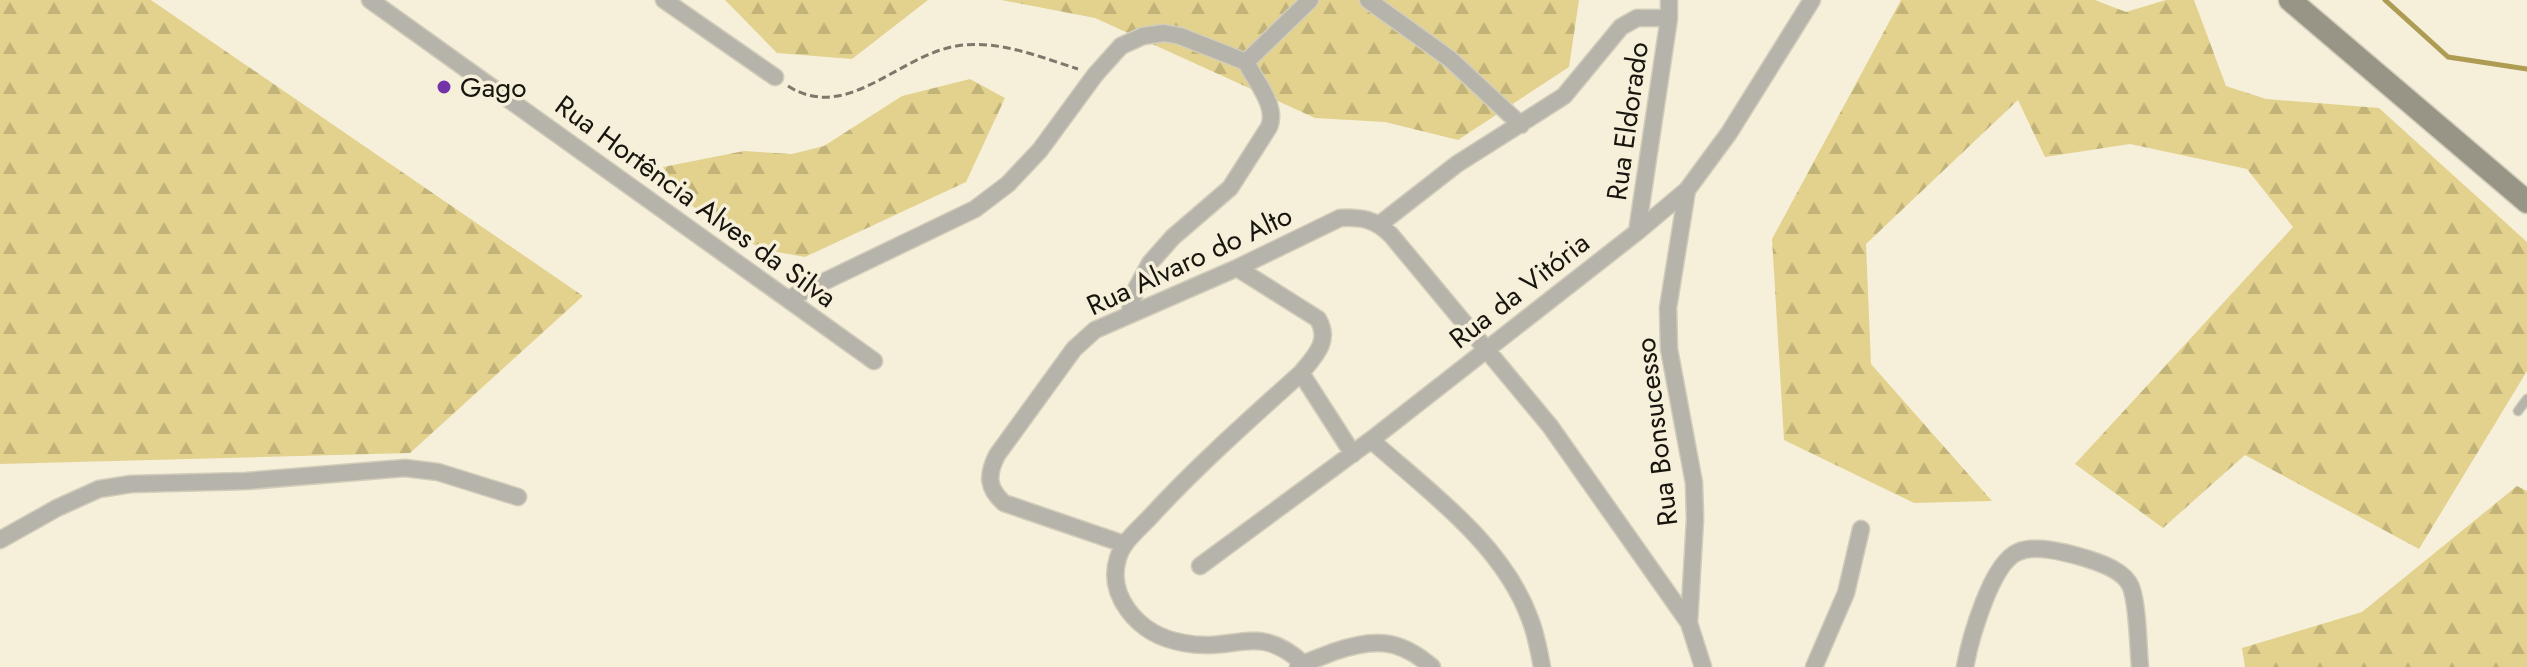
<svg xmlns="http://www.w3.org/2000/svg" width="2527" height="667" font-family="Jost,sans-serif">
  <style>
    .forest { fill: url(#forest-firs) }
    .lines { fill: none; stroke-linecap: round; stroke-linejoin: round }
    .stream { stroke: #ae9c53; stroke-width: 5 }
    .lane-casing { stroke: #d2cdba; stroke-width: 11 }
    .street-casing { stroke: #d2cdba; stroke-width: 19 }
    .secondary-casing { stroke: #d2cdba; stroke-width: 25 }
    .path { stroke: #7c786b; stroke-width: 3; stroke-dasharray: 8 4; stroke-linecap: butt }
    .lane { stroke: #b5b3aa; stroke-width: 8 }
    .street { stroke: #b5b3aa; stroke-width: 16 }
    .secondary { stroke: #989587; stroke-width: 22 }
    .poi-dot { fill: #7433a8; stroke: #f6f0db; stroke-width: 3 }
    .labels { text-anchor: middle; stroke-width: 7; stroke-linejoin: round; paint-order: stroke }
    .poi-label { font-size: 28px; fill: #17150e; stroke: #f6f0db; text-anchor: start }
    .street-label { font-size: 28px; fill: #17150e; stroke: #f6f0db }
  </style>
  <defs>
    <pattern id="forest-firs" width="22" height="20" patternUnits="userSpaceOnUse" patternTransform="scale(2)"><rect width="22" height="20" fill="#e3d28e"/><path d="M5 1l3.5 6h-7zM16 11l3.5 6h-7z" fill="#c2b379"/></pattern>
  </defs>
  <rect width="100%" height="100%" fill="#f6f0db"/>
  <path class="forest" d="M0,0h151l432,296 -173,157 -410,11z
    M725,0h203l-76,59 -75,-6z
    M1001,0h578l-10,67 -111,73 -73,-18 -70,-4 -220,-100z
    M1901,0h194l31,12 40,-12h28l32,86 40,13 113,9 148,134v129l-108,178 -174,-94 -82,73 -88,-64 218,-237 -46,-58 -117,-25 -85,13 -27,-57 -152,144 5,120 121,137 -78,2 -130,-63 -12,-201z
    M970,79l35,19 -39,84 -161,75 -44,-8 -83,-52 -15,-30 81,-16 48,3 32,-8 78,-50z
    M2517,486l10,5v176h-282l-3,-19 120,-36z"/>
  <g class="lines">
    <path class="stream" d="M2385,0l63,57 79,12"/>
    <defs>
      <path id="lane" d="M2518,411l9,-12"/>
      <path id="street" d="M370,0l504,361
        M664,0l111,77
        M1368,0l82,59 71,66
        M1687,190l-19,118 1,41 25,134 1,36 -6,104 14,44
        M1380,224l77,-60 107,-68 57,-69 16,-9h32
        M1637,232l32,-214v-18
        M1237,268l81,51c13,22 -3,37 -17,54l52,81
        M788,299l187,-90 33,-25 32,-34 55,-75 26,-29 22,-10 21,-3 16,3 66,26 64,-62
        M1129,314l6,-23 15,-28 23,-26 57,-49 39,-61c9,-21 -14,-46 -23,-65
        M1301,373c-51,46 -103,92 -150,143 -12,13 -28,25 -33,42 -6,19 -1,37 10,52 14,19 32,29 56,33 53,10 72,-22 120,21
        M1371,440c57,51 132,104 159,179 6,15 9,32 12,48
        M0,540l57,-32 42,-19 32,-5 115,-3 159,-13 33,4 80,25
        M1124,544l-120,-41c-17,-15 -17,-28 -7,-48l77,-106 21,-19 142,-62 103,-50c22,-1 35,1 51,17l159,191 139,197
        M1200,566l171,-126 266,-208 50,-42 42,-57 83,-133
        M1298,667c11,-7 24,-10 35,-15 40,-14 66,-14 99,15
        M1814,667l32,-74 15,-64
        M1965,667c5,-27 26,-104 53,-115 18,-8 49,1 67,6 15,5 39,12 46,29 7,19 7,59 9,80"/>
      <path id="secondary" d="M2290,0l237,202"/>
    </defs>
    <use href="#lane" class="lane-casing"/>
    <use href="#street" class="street-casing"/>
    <use href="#secondary" class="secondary-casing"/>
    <path class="path" d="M788,86c61,39 114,-36 176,-41 38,-4 79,13 114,24"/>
    <use href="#lane" class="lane"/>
    <use href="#street" class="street"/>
    <use href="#secondary" class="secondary"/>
  </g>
  <circle class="poi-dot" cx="444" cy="87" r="8"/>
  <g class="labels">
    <g class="poi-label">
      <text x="460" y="97">Gago</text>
    </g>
    <g class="street-label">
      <text transform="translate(1627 121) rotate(-82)" y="10">Rua Eldorado</text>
      <text transform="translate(696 201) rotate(36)" y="10">Rua Hortência Alves da Silva</text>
      <text transform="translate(1189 260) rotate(-25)" y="10">Rua Alvaro do Alto</text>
      <text transform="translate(1519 290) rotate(-38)" y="10">Rua da Vitória</text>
      <text transform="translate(1656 432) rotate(-97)" y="10">Rua Bonsucesso</text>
    </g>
  </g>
</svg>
